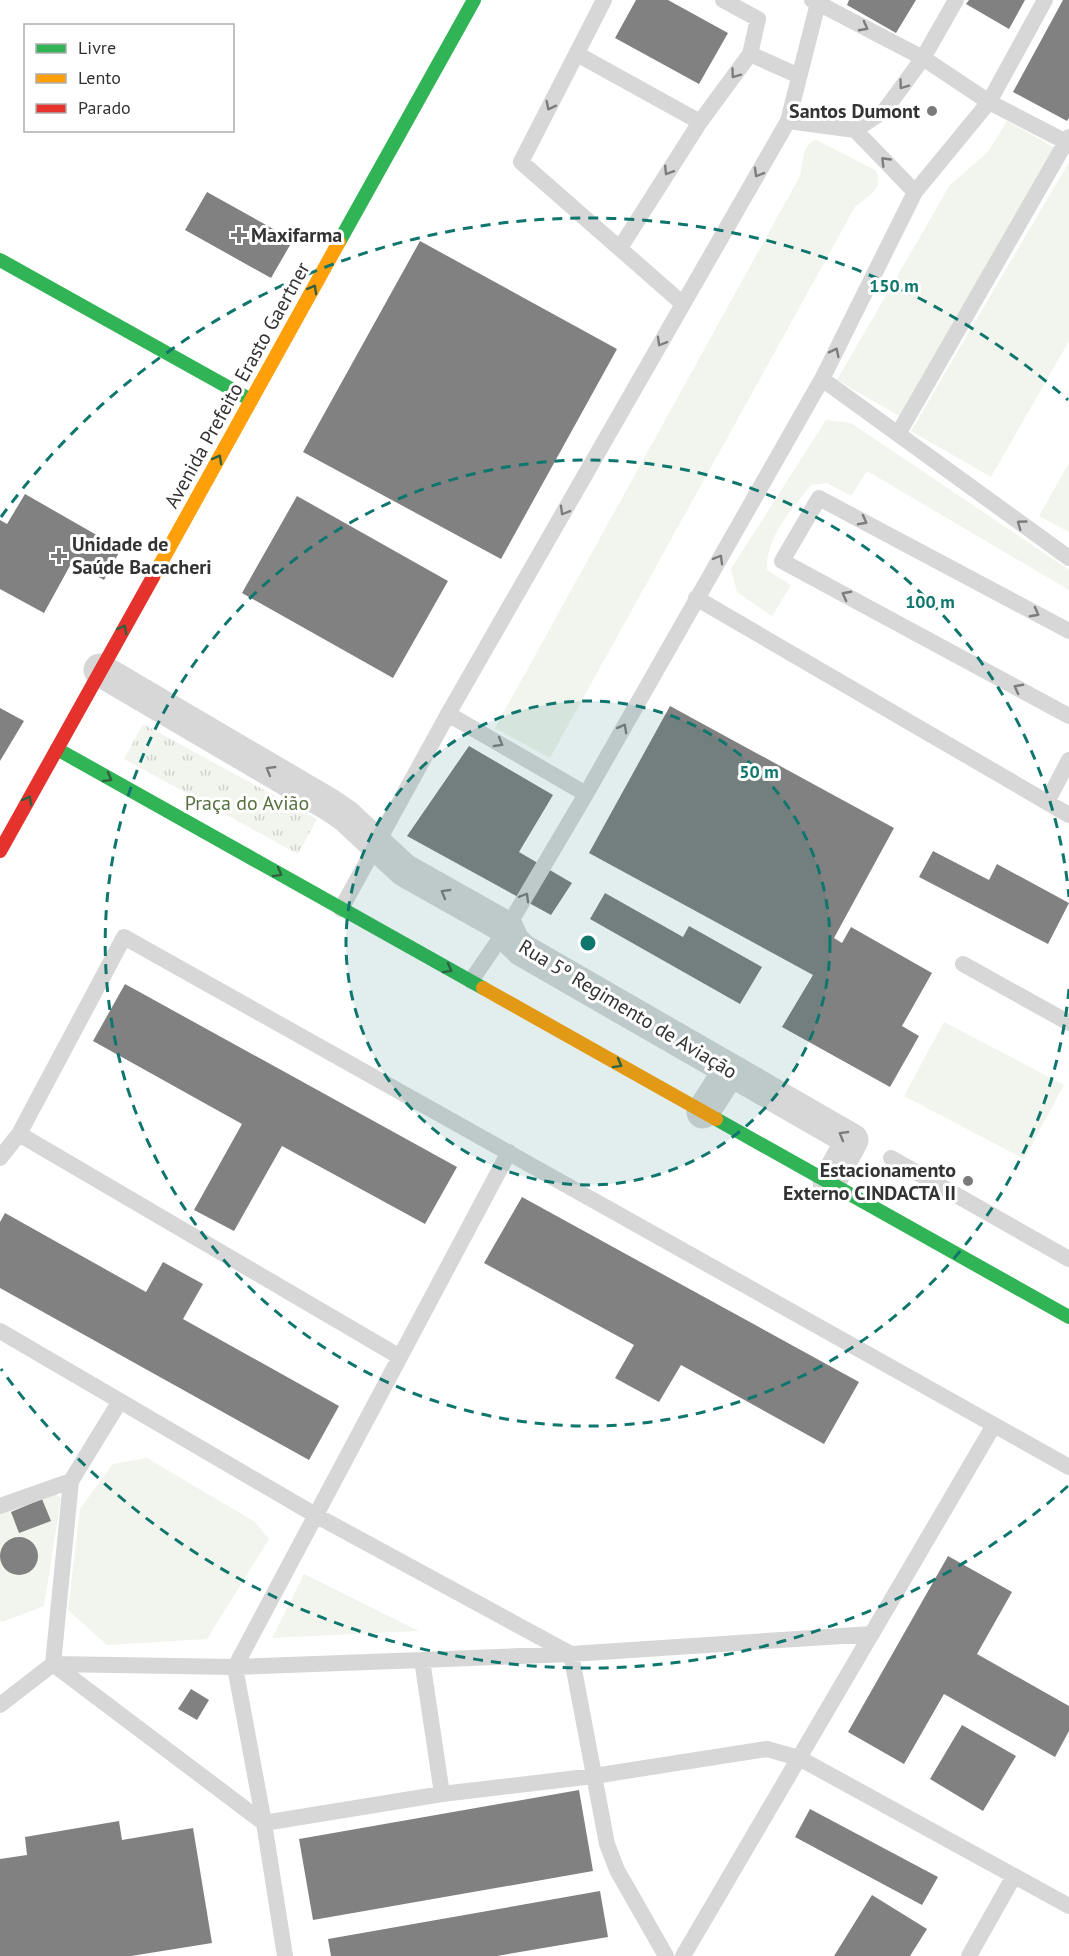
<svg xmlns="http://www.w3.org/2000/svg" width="1069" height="1956" font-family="'PT Sans',sans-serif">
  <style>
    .green { fill: #f1f5ed }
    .park { fill: url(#park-tufts) }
    .building { fill: #818181 }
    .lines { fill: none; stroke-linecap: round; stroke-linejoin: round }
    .lane { stroke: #d7d7d7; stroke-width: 16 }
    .street { stroke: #d7d7d7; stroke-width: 33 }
    .fast { stroke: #30b455; stroke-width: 14 }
    .slow { stroke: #ff9f0a; stroke-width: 14 }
    .jam { stroke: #e5322d; stroke-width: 14 }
    .oneway { stroke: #7d7d7d }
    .oneway2 { stroke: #32603f }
    .ring { fill: none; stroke: #0f766e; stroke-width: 3; stroke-dasharray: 10 8 }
    .poi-dot { fill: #7a7a7a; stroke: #fff; stroke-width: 2 }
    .labels { text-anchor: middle; stroke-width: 6; stroke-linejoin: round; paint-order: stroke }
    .poi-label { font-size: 20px; font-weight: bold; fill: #333; stroke: #fff; text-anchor: end }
    .street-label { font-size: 20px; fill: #333; stroke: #fff }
    .park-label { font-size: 20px; fill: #56703f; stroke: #fff }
    .centre { fill: #0f766e; stroke: #fff; stroke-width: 3 }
    .ring-label { font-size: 18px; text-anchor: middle; font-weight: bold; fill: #0f766e; stroke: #fff; stroke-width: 6; stroke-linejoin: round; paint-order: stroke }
  </style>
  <defs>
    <pattern id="park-tufts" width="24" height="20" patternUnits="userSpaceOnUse" patternTransform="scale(1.5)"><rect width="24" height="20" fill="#f1f5ed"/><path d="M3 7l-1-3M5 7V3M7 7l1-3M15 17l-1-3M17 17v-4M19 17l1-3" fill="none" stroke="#cfd2cc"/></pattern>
  </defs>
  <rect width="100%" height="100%" fill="#fff"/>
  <path class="green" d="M1007,121l50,28 -156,268 -64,-37 113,-195 38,-33z
    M816,140l59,30c11,18 -7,26 -20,37l-305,551 -55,-30 305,-552c3,-13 2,-32 16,-36z
    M1069,162v179l-78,136 -80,-46z
    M826,420l25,3 218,147v20l-202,-119 -16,25 -24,-13 -16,2c-19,24 -46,53 -44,85l24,15 -19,31 -35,-24 -6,-23z
    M1069,463v69l-30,-16z
    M944,1022l120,63 -40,74 -120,-63z
    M147,1458l108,64 14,17 -62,100 -100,6 -39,-35 12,-101 33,-45z
    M51,1491l10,7 -17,108 -42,16 -2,-2v-107z
    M304,1574l115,57 -147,7z"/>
  <path class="park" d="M143,724l174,95 -19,35 -174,-95z"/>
  <path class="building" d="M636,0h32l60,33 -29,51 -84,-46z
    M849,0h67l-20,33 -49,-28z
    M969,0h56l-16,29 -43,-25z
    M1063,0h6v118l-2,3 -54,-29z
    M207,192l86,48 -22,38 -86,-48z
    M420,241l197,108 -116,210 -198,-107z
    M25,494l96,55 -17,31 -32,-18 -28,51 -44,-24v-69l7,4z
    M297,496l151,85 -55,97 -151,-85z
    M670,706l224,122 -60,110 8,5 9,-16 81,46 -30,53 17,10 -29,51 -108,-60 31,-52 -224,-122z
    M0,708l24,13 -24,40z
    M469,746l84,49 -34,57 53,31 -21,32 -144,-79z
    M933,851l56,29 8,-16 72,39 -21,41 -129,-67z
    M605,893l78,44 6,-11 73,41 -22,37 -150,-85z
    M125,984l332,183 -32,57 -143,-78 -48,85 -40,-21 48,-86 -149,-83z
    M522,1197l337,185 -35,62 -143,-79 -22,37 -44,-24 19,-33 -150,-82z
    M5,1213l141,79 17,-30 40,22 -20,35 156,87 -30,54 -309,-172v-66z
    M42,1499l9,22 -32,12 -8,-21z
    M0 1556a19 19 0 1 1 38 0a19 19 0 1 1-38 0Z
    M948,1556l64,36 -35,62 92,52v25l-14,26 -111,-63 -40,70 -56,-32z
    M191,1689l18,11 -12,20 -19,-11z
    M962,1725l54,31 -33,55 -53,-32z
    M579,1790l14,81 -280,49 -14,-81z
    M810,1809l128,68 -16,28 -127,-68z
    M119,1821l3,19 71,-12 19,115 -81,13h-131v-97l27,-4 -2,-18z
    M600,1891l8,46 -111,19h-166l-3,-17z
    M872,1895l55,34 -17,27h-76z"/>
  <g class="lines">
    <path class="lane" d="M604,0l-83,162 162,142
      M723,0l35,19 -8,35
      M812,0l111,58 66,44 77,40 3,-5
      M577,54l123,68 50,-68 49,22
      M788,121l30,-118
      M855,130l60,62
      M620,248l80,-126
      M822,379l247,179
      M898,434l168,-292
      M696,598l373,217
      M1069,631l-250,-133 -37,63 287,155
      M448,714l138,80
      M1047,802l22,-42
      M341,909l107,-195 340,-593 67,9 30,-20 38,-52 33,-58
      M963,964l106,59
      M471,981l36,-53 79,-134 236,-415 93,-187 74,-90 56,-102
      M19,1134l381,223
      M0,1158l19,-24 105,-197 945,530
      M891,1158l178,101
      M0,1331l317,185 254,138 36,190 10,26 49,86
      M120,1401l-49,80 -18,183 211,159 178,-29 152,-18 173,-27 32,9 270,148
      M0,1506l71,-25
      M422,1660l20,134
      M0,1705l53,-41 182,3 187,-7 149,-6 301,-20
      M285,1956l-21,-133 -29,-156 274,-515
      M683,1956l311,-531
      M969,1956l45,-80"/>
    <path class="street" d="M100,670l230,135 16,11 58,54 103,58 6,13 9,9 330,190 -23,42
      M703,1112l27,-42"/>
    <path class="fast" d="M339,242l135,-242
      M0,260l251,140
      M57,749l426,239
      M716,1119l353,198"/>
    <path class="slow" d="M153,577l186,-335
      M483,988l233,131"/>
    <path class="jam" d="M0,851l153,-274"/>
  </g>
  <defs><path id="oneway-chevron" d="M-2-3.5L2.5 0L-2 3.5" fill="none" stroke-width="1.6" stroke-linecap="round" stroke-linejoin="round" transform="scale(1.5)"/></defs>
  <g class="oneway">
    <use href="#oneway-chevron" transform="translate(864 27) rotate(28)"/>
    <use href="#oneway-chevron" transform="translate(735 74) rotate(126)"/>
    <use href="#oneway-chevron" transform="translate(903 85) rotate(126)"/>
    <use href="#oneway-chevron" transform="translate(550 106) rotate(117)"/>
    <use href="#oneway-chevron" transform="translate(885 161) rotate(-134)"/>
    <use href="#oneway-chevron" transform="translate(668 171) rotate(122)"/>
    <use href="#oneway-chevron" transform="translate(758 173) rotate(120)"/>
    <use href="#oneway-chevron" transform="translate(661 342) rotate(120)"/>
    <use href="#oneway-chevron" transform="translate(835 352) rotate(-64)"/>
    <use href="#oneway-chevron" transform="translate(564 511) rotate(120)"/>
    <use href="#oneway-chevron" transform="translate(863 521) rotate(28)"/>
    <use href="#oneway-chevron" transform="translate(1021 524) rotate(-144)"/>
    <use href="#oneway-chevron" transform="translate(719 559) rotate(-60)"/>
    <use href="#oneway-chevron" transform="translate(846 595) rotate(-152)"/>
    <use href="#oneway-chevron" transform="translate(1035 613) rotate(28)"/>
    <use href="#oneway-chevron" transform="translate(1018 688) rotate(-152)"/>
    <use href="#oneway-chevron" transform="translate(623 728) rotate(-61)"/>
    <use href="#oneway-chevron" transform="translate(499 743) rotate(30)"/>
    <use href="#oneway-chevron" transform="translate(270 770) rotate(-150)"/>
    <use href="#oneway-chevron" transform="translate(445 893) rotate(-150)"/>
    <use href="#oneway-chevron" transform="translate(525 897) rotate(-60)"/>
    <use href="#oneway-chevron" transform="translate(843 1135) rotate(-150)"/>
  </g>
  <g class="oneway2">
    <use href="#oneway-chevron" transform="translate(313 289) rotate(-61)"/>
    <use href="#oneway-chevron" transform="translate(218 459) rotate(-61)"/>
    <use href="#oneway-chevron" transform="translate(123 629) rotate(-61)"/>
    <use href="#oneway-chevron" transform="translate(108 778) rotate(29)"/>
    <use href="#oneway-chevron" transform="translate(28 800) rotate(-61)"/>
    <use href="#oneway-chevron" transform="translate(278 873) rotate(29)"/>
    <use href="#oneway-chevron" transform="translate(448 969) rotate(29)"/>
    <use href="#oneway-chevron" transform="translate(618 1064) rotate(29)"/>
  </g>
  <circle cx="588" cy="943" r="242" fill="#0f766e" fill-opacity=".12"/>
  <g class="ring">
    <circle cx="588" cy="943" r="242"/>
    <path d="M1069 989A483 483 0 1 1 1069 897"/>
    <path d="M1068 1486A725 725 0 0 1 1 1369M1 517A725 725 0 0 1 1068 400"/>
  </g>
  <g class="poi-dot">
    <circle cx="932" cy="111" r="6"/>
    <path d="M236 226h6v6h6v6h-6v6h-6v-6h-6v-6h6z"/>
    <path d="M56 547h6v6h6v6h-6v6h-6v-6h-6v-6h6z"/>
    <circle cx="968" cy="1181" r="6"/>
  </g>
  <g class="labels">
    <g class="poi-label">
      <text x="920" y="118">Santos Dumont</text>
      <text x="251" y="242" text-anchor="start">Maxifarma</text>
      <text x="72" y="551" text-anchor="start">Unidade de<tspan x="72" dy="23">Saúde Bacacheri</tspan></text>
      <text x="956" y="1177">Estacionamento<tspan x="956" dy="23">Externo CINDACTA II</tspan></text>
    </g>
    <g class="street-label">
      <text transform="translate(237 385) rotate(-61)" y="7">Avenida Prefeito Erasto Gaertner</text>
      <text transform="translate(628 1009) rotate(31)" y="7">Rua 5º Regimento de Aviação</text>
    </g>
    <g class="park-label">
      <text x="247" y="810">Praça do Avião</text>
    </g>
  </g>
  <circle cx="588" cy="943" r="9" class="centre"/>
  <g class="ring-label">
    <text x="894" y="292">150 m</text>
    <text x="930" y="608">100 m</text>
    <text x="759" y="778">50 m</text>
  </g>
  <rect x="24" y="24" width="210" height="108" fill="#ffffff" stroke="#adadad" stroke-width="1.5"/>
  <rect x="36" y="44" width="30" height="9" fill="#30b455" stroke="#adadad" stroke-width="1.5"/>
  <text x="78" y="54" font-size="18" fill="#333333">Livre</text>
  <rect x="36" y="74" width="30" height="9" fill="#ff9f0a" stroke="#adadad" stroke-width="1.5"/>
  <text x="78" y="84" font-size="18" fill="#333333">Lento</text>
  <rect x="36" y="104" width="30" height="9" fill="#e5322d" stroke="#adadad" stroke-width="1.5"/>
  <text x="78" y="114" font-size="18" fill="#333333">Parado</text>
</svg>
